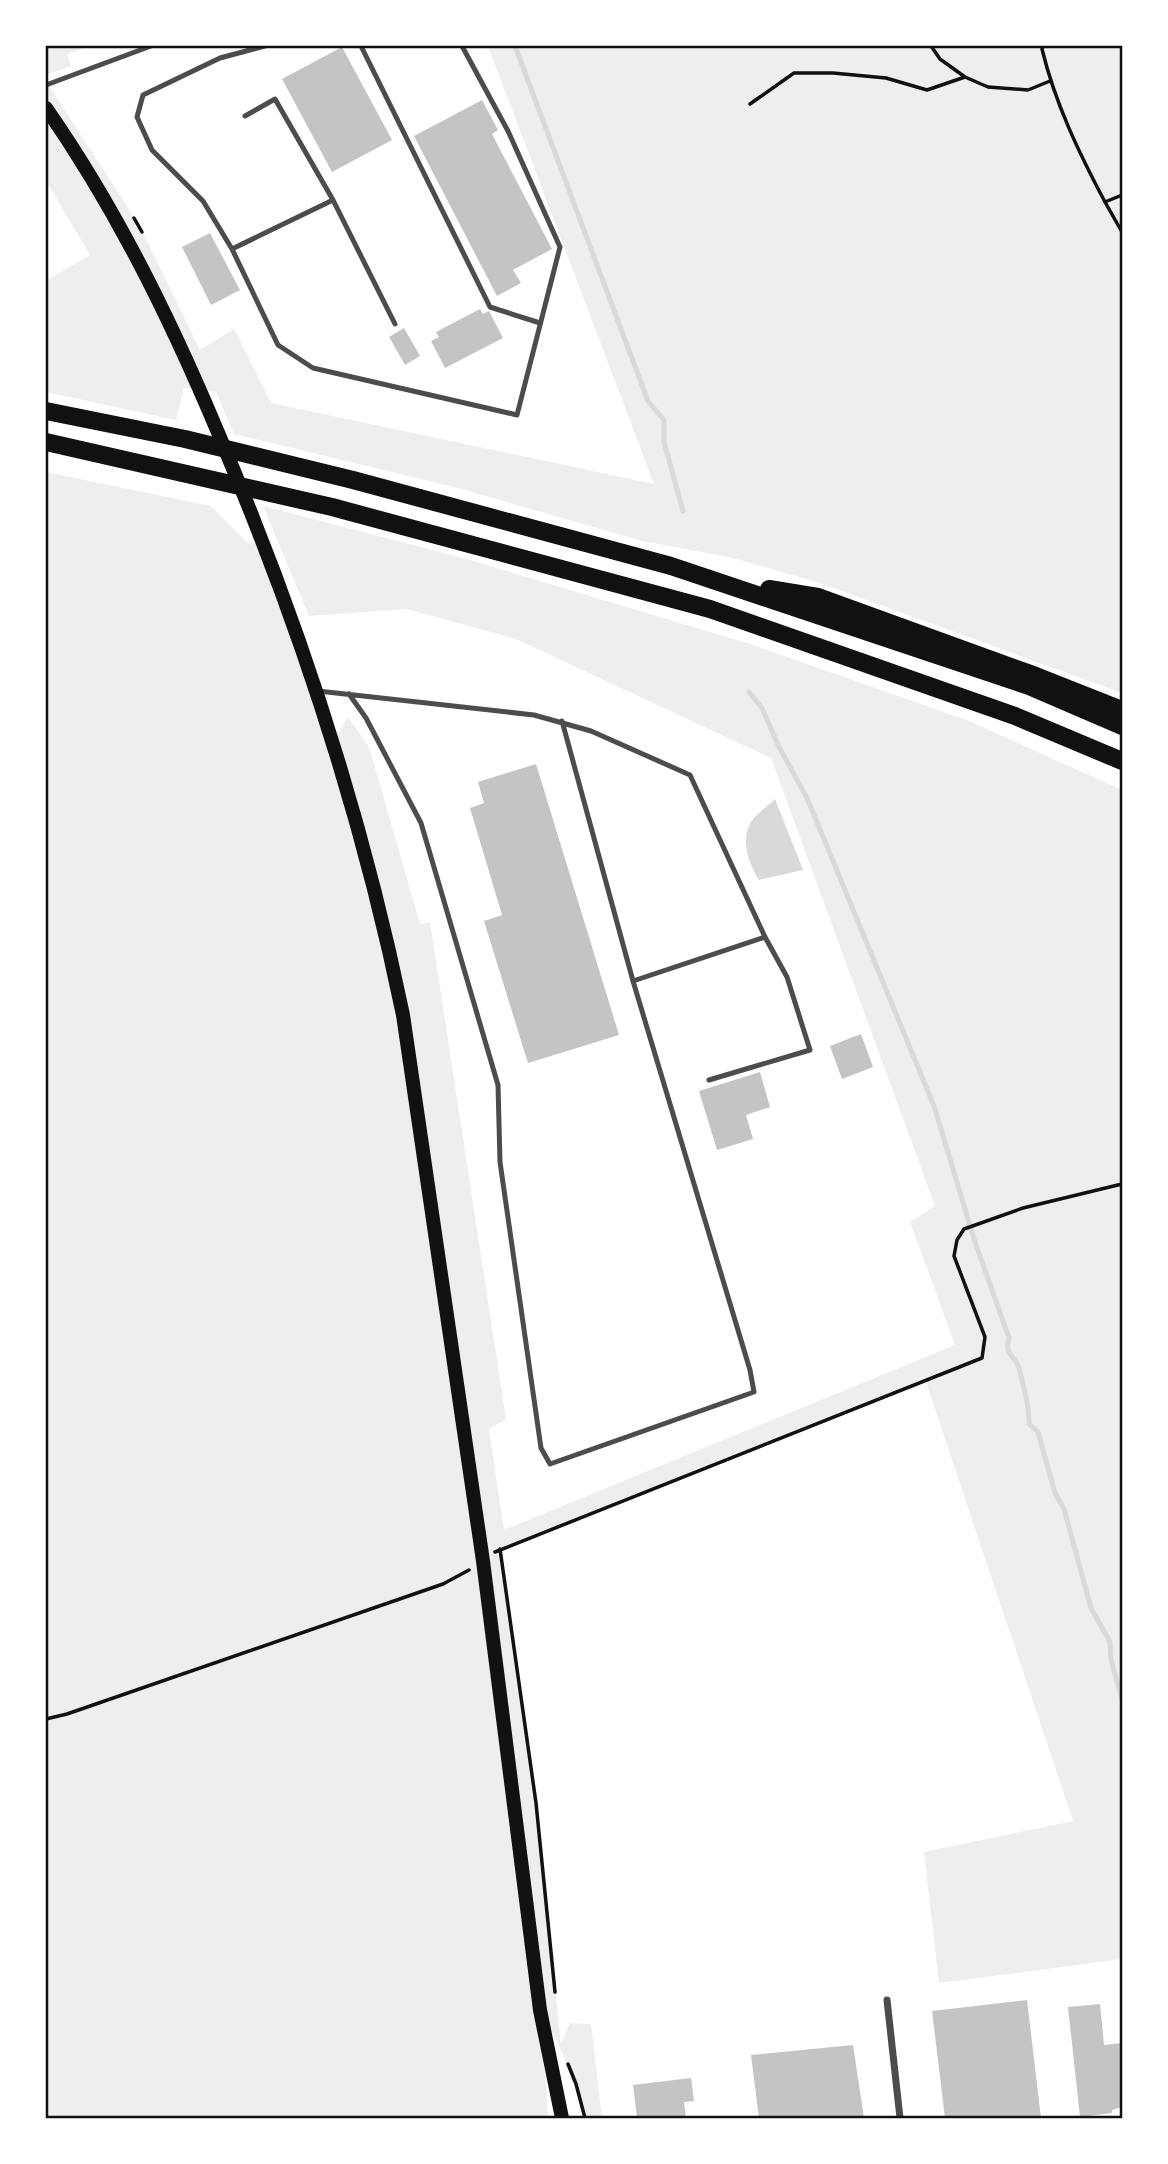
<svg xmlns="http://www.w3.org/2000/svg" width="1168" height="2164" font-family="Lato,sans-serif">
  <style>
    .green { fill: #eee }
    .water { fill: #d9d9d9 }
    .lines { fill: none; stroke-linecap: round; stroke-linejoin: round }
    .stream { stroke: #d9d9d9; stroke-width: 5 }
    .building { fill: #c4c4c4 }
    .path { stroke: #111; stroke-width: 3.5 }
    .service { stroke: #4c4c4c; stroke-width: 5 }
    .minor { stroke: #4c4c4c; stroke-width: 7 }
    .secondary { stroke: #111; stroke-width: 14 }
    .motorway { stroke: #111; stroke-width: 18 }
    .neatline { fill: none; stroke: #111; stroke-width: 2.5 }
  </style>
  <rect width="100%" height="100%" fill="#fff"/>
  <path class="green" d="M46,46h44l-23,8 4,12 -25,9z
    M488,46h634v647l-302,-110 -87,-25 -91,-17 -184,-53 -224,-54 -18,-42 -32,-4 -8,32 -130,-28v-111l44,-26 -44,-74v-100l93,144 61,125 34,-21 37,74 383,81z
    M46,472l165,34 37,37 17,2 68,198 15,-26 21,30 51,177 10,-2 76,497 -17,10 15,101 451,-185 -45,-123 25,-16 -164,-448 -255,-119 -109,-30 -98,7 -46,-110 200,52 287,86 219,77 153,69v1169l-183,24 -15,-131 149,-31 -147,-439 -425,167 35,254 25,241 9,-21 21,1 11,94h-17c-10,-39 -24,-71 -44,-106l7,106h-502z"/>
  <path class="water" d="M775,799l28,71 -44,10c-10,-16 -19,-39 -8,-58 5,-8 17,-16 24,-23z"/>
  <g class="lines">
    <path class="stream" d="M515,46l133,355 16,19v22l19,69
      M749,692l13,16 17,39 28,51 127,308 40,133 35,99c-5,19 6,16 10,30 4,15 11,41 10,56l9,8 17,61 9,16 27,99 19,34 1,18 11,39"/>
  </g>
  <path class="building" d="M342,47l50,93 -60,32 -50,-93z
    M482,100l16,30 -6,4 60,115 -39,21 8,13 -24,13 -83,-160z
    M210,233l30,57 -29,15 -29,-58z
    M480,309l3,5 6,-3 14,27 -58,30 -14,-27 8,-4 -3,-5z
    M404,328l16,28 -15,9 -16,-28z
    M536,764l83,271 -91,28 -44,-142 18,-6 -32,-107 14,-5 -6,-21z
    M861,1034l12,33 -31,12 -12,-33z
    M760,1072l10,35 -24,8 7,24 -36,11 -18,-59z
    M1027,2000l14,118h-96l-13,-107z
    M1100,2004l4,41 18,-2v64l-10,3v3l-32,4 -12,-110z
    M853,2045l11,73h-105l-8,-63z
    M691,2078l3,23 -10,1 2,16h-49l-4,-33z"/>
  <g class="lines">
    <path class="path" d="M931,46l9,13 25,18 23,10 40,3 22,-9
      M1043,46l-1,3c13,54 37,104 63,153l17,-7
      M750,104l44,-31h39l53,5 41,12 38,-13
      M1105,202l17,30
      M134,218l8,14
      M500,1549l36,254 19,189
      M495,1552l487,-194 3,-21 -31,-81 3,-16 7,-11 59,-21 99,-24
      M46,1719l21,-5 376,-130 26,-14
      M568,2064l8,20 9,34"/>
    <path class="service" d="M265,46l-45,12 -77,37 -6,22 15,33 51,51 29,48 46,96 35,23 204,47 43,-168 -52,-116 -46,-85
      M361,46l129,261 50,16
      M46,85l105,-39
      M245,116l30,-17 58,101 62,124
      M232,249l101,-49
      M318,691l216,24 57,16 99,44 75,162 -132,44 117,389 4,22 -204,72 -9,-16 -41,-286 -2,-77 -77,-262 -55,-105 -17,-24
      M562,721l71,260
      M709,1080l101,-30 -23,-73 -22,-40"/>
    <path class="minor" d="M887,2000l13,118"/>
    <path class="secondary" d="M46,108c76,109 133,229 183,351 75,179 135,366 174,556l80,546 57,449 22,108"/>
    <path class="motorway" d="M46,411l139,28 168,41 318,86 358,120 93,40
      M46,442l286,65 378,102 305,107 107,45
      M769,589l49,8 218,79 86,34"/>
  </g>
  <rect width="1168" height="2164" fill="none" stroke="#ffffff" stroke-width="94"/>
  <rect x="47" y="47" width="1074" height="2070" class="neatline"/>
</svg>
